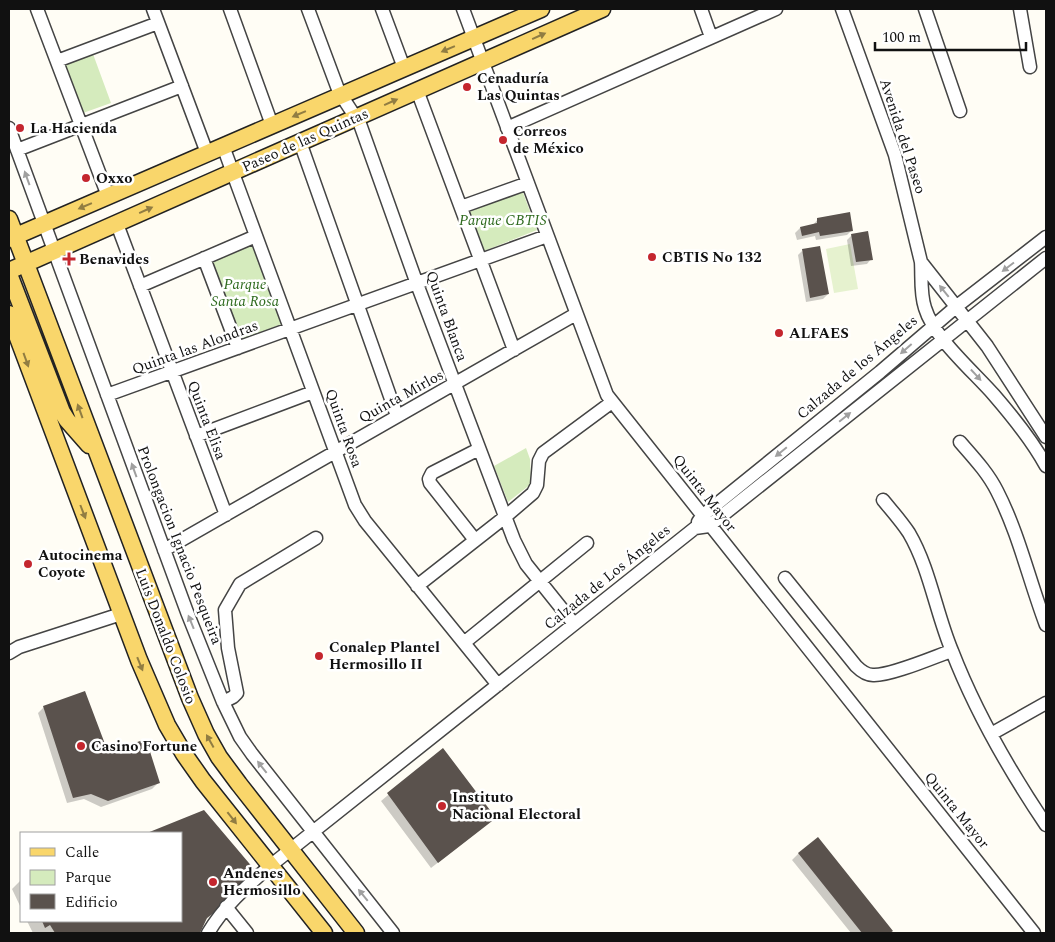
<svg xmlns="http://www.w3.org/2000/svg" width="1055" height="942" font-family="Spectral,serif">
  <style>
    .green { fill: #d5ebbd }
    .pitch { fill: #e6f2cf }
    .shadow { fill: #0003 }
    .building { fill: #5a524d }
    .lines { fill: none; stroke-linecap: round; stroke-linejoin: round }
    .minor-casing { stroke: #444; stroke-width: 15 }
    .major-casing { stroke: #222; stroke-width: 19 }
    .minor { stroke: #fff; stroke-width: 12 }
    .major { stroke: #f9d66b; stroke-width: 16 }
    .oneway { fill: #917d42 }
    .oneway2 { fill: #a0a0a0 }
    .poi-dot { fill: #c4262e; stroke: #fff; stroke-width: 2 }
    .labels { text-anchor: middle; stroke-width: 5; stroke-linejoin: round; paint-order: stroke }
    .poi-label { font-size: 15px; font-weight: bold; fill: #111; stroke: #fff; text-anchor: start }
    .street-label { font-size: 15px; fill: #111; stroke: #fff }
    .park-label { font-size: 15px; font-style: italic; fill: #2f6b1f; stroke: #fff }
  </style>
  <rect width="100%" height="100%" fill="#fffdf5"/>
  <path class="green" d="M93,54l18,49 -28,10 -18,-48z
    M522,190l15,40 -53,21 -15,-40z
    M252,245l30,79 -44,17 -30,-80z
    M526,448l4,11 1,25 -23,18 -14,-36z"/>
  <path class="pitch" d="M850,244l8,45 -24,4 -8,-44z"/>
  <path class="shadow" d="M818,219l34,11 -5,5 -31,5 -1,-4 -18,4 -2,-7 5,-5 13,-3z
    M852,235l19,24 -4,5 -16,2 -4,-26z
    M802,251l26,43 -5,5 -17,3 -8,-47z
    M44,707l63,47 52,28 -7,7 -51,18 -17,-8 -17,4 -29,-90z
    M443,749l52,69 -64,50 -50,-67z
    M204,811l25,91 -24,18 -6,13h-166l-6,-12h154v-88h-31z
    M799,853l92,78 -2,2h-38l-59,-73z
    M21,880v28l-9,-19z"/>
  <path class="building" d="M850,212l3,19 -33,5 -1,-4 -17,4 -2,-9 17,-4v-5z
    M868,231l5,29 -17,2 -5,-28z
    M820,246l9,48 -19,4 -8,-49z
    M85,691l23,61 38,-13 14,44 -52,18 -17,-7 -18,4 -30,-92z
    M443,748l53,70 -58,45 -51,-70z
    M204,810l50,59 -17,26 -30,23 -7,15h-145l-5,-8 -5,3 -3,-7h139v-88h-34z
    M818,837l75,94 -3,2h-28l-64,-80z"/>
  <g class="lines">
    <defs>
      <path id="minor" d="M37,9l71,187
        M153,9l54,144
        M230,9l42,116
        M308,9l31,83 21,32 57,160 97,256 12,24 48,60
        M382,9l22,59
        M463,9l144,386 427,538
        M701,9l10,28
        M842,9l53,146 26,107 66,84 59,91
        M925,9l35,102
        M1020,9l10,58
        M57,61l101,-38
        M417,90l97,260
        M9,128l178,484 36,90 17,35 12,17 141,179
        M507,128l269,-119
        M300,142l97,274
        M223,146l132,359 10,16 133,164
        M17,150l165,-64
        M461,207l67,-24
        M117,224l109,291
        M204,258l34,90
        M921,262c1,15 -1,31 4,46 9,30 48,63 69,87 19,22 38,45 52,71
        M140,286l116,-50
        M107,395l440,-159
        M196,436l117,-44
        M960,442c14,16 28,31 37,49 22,43 32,89 49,134
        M883,500c9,11 18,21 26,33 21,36 27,80 43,118 24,62 57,119 94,174
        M698,522l4,-6 178,-144 77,-66 89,-69
        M475,540l-45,-57 -1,-4 3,-6 47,-24
        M164,550l412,-236
        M785,578l71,88c5,5 10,9 17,9 17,1 61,-18 78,-24
        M417,586l88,-69 28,-24 4,-8 2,-24 4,-8 69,-51
        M465,642l122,-99
        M9,653l10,-6 102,-33
        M223,702l10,-5 4,-4 -9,-45 -3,-38 15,-26 76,-46
        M991,734l55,-31
        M226,907l21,26
        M208,933c16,-27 38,-46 62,-67l425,-338 14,-2 337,-268"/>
      <path id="major" d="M9,219l181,479 16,36 13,23 20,27 117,149
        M9,239l532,-230
        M9,271l593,-262
        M9,274l53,138 5,8 22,25
        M9,314l130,346 28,65 17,29 19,27 121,152"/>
    </defs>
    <use href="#minor" class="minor-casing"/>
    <use href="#major" class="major-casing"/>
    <use href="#minor" class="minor"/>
    <use href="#major" class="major"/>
  </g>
  <defs><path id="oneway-solid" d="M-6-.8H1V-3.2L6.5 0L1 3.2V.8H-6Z" transform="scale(1.25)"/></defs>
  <g class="oneway">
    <use href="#oneway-solid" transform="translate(539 36) rotate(-24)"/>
    <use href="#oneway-solid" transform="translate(448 49) rotate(157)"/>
    <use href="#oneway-solid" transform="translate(391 102) rotate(-24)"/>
    <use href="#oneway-solid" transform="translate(299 114) rotate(157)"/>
    <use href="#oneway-solid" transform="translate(85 206) rotate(157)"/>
    <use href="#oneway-solid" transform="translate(146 210) rotate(-24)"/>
    <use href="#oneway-solid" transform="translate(26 360) rotate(70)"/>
    <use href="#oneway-solid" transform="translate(80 411) rotate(-110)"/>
    <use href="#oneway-solid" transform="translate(83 512) rotate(69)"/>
    <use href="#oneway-solid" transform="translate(140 664) rotate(68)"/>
    <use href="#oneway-solid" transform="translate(210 741) rotate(-119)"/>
    <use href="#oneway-solid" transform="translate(232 818) rotate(52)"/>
  </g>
  <g class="oneway2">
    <use href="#oneway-solid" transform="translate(27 178) rotate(-110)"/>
    <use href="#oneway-solid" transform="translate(1008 267) rotate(143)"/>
    <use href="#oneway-solid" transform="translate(944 291) rotate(-129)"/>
    <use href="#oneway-solid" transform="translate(906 349) rotate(139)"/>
    <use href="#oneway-solid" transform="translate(976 375) rotate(47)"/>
    <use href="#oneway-solid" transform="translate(845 417) rotate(-39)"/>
    <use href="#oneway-solid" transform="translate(781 452) rotate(141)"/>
    <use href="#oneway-solid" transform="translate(134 470) rotate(-110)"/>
    <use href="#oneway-solid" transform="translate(191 622) rotate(-112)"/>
    <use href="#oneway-solid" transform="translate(262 767) rotate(-128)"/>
    <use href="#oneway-solid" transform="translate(363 895) rotate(-129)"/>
  </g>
  <g class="poi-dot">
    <circle cx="467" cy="87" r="5"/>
    <circle cx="20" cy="128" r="5"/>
    <circle cx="503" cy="140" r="5"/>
    <circle cx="86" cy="178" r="5"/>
    <circle cx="652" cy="257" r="5"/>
    <path d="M66.5 251.5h5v5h5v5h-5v5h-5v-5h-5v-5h5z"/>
    <circle cx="779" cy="333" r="5"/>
    <circle cx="28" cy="564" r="5"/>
    <circle cx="319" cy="656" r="5"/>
    <circle cx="81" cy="746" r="5"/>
    <circle cx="442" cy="806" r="5"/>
    <circle cx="213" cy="882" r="5"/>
  </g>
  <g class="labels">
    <g class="poi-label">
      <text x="477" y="83">Cenaduría<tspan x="477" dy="17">Las Quintas</tspan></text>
      <text x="30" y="133">La Hacienda</text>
      <text x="513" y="136">Correos<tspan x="513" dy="17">de México</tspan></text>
      <text x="96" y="183">Oxxo</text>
      <text x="662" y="262">CBTIS No 132</text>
      <text x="79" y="264">Benavides</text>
      <text x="789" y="338">ALFAES</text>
      <text x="38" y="560">Autocinema<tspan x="38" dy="17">Coyote</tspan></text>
      <text x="329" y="652">Conalep Plantel<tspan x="329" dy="17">Hermosillo II</tspan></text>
      <text x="91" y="751">Casino Fortune</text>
      <text x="452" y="802">Instituto<tspan x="452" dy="17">Nacional Electoral</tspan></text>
      <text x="223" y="878">Andenes<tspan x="223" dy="17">Hermosillo</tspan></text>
    </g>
    <g class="street-label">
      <text transform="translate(903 136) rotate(72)" y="5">Avenida del Paseo</text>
      <text transform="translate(305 140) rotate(-24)" y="5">Paseo de las Quintas</text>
      <text transform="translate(447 316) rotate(70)" y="5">Quinta Blanca</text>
      <text transform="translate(195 347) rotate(-20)" y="5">Quinta las Alondras</text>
      <text transform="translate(857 367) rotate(-40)" y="5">Calzada de los Ángeles</text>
      <text transform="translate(401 396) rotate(-29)" y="5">Quinta Mirlos</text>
      <text transform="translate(207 420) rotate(69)" y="5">Quinta Elisa</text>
      <text transform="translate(344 428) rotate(70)" y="5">Quinta Rosa</text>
      <text transform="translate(705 493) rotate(52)" y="5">Quinta Mayor</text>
      <text transform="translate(180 545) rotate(69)" y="5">Prolongacion Ignacio Pesqueira</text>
      <text transform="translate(607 577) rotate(-39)" y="5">Calzada de Los Ángeles</text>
      <text transform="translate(166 636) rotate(69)" y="5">Luis Donaldo Colosio</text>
      <text transform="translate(957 810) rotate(51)" y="5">Quinta Mayor</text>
    </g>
    <g class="park-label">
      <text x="503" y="225">Parque CBTIS</text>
      <text x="245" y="289">Parque<tspan x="245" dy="17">Santa Rosa</tspan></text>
    </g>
  </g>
  <rect width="1055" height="942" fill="none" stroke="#111111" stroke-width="20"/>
  <rect x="20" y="832" width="162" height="90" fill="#ffffff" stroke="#a0a0a0"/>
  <rect x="30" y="848" width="25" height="8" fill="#f9d66b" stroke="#a0a0a0"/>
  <text x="65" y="857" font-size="15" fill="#111111">Calle</text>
  <rect x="30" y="870" width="25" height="15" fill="#d5ebbd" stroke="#a0a0a0"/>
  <text x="65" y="882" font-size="15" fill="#111111">Parque</text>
  <rect x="30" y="894" width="25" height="15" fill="#5a524d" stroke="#a0a0a0"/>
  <text x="65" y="907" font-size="15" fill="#111111">Edificio</text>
  <path d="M875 42v8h151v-8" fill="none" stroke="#111111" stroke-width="2.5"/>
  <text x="882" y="42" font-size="15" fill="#111111" stroke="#ffffff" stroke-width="4" paint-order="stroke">100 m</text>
</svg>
